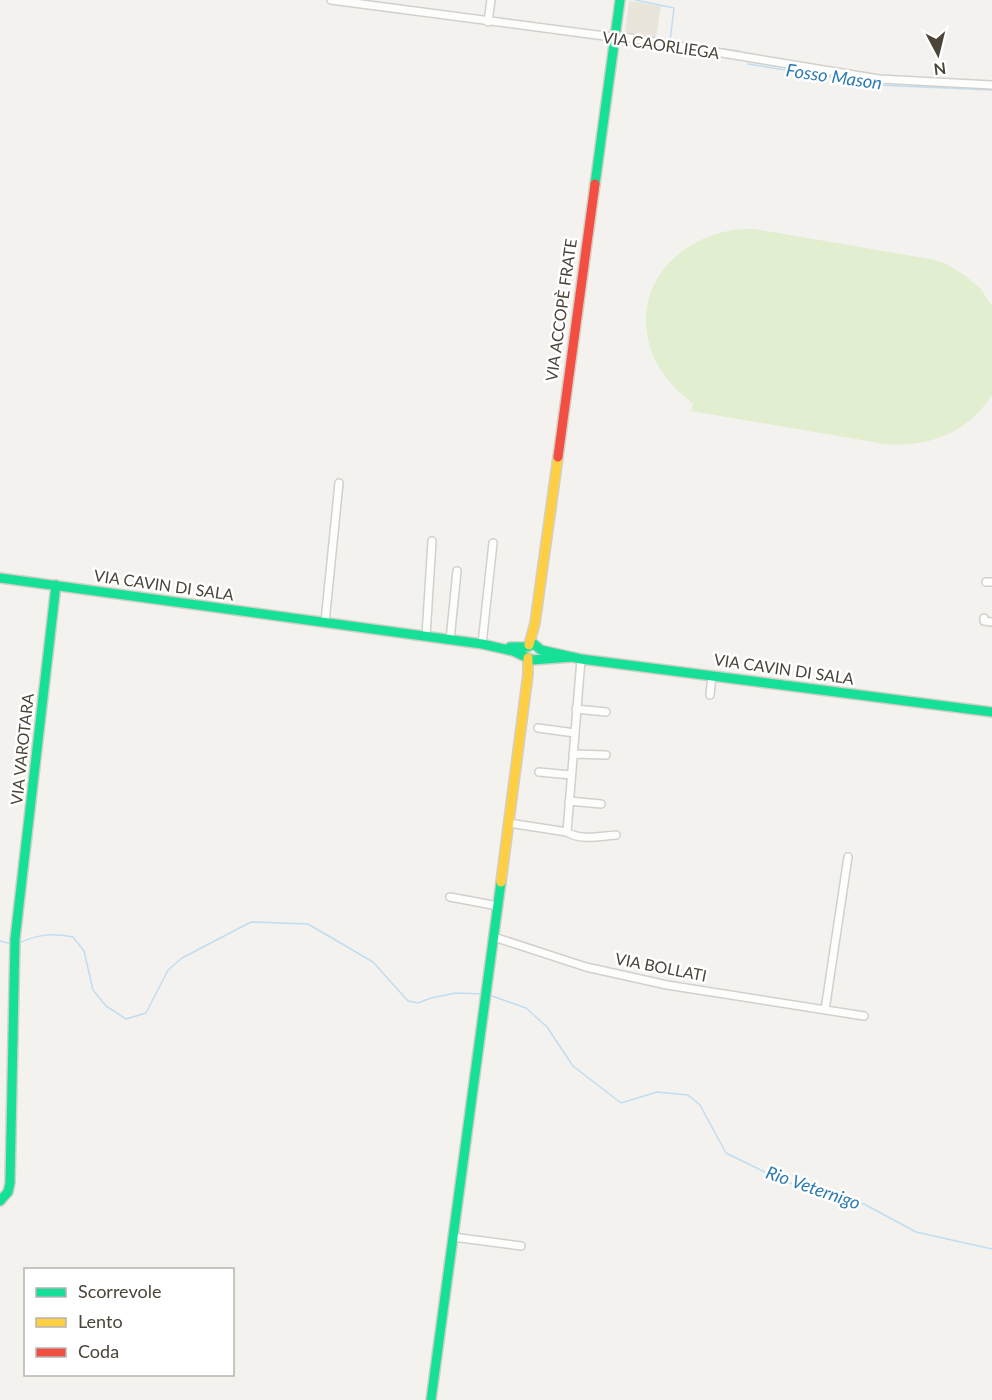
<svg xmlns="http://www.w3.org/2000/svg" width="992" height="1400" font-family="Lato,sans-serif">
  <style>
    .education { fill: #eae5da }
    .green { fill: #e1eecf }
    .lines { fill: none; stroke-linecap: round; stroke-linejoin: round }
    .stream { stroke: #c0ddf1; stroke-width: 1.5 }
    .street-casing { stroke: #d2d0cb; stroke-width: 10 }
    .fast-casing { stroke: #d3cfc5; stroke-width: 12 }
    .slow-casing { stroke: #d3cfc5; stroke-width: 12 }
    .jam-casing { stroke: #d3cfc5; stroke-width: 12 }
    .street { stroke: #fdfdfc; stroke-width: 7 }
    .fast { stroke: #16e098; stroke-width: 9 }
    .slow { stroke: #ffcf43; stroke-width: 9 }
    .jam { stroke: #f24e42; stroke-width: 9 }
    .labels { text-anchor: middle; stroke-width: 5; stroke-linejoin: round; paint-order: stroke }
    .street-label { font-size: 16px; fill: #4b4439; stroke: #fff }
    .water-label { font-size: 18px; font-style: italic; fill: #2e7ab2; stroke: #fff }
  </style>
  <rect width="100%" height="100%" fill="#f4f2ee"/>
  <path class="education" d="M629,1l32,5 -5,31 -31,-5z"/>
  <path class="green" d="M754,229l176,30 14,4 19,11 17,14 12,18v89c-25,39 -68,55 -113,48l-188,-32 2,-7c-18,-15 -34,-31 -42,-54 -23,-69 37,-123 103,-121z"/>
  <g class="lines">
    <path class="stream" d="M635,0l39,8 -4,33
      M692,45l47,6
      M748,64l129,21 115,5
      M0,941l12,3
      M19,943c19,-9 34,-10 54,-6l11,14 9,39 13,16 20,13 20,-6 22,-43 14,-12 69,-36 57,2 65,38 35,39 10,2 13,-5 25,-5 28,1
      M492,996l34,12 21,19 26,39 48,37 36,-11 31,3 12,10 26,48 57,28 81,23 52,28 76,17"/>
    <defs>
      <path id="street" d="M331,0l281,37 6,-1 261,43 113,6
        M488,22l3,-22
        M986,582h6
        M984,618v3l8,1
        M325,622l14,-139
        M426,636l6,-95
        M450,640l7,-69
        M482,644l11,-101
        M710,695l2,-20
        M576,709l30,3
        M538,728l37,5
        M573,754l33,1
        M539,772l32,3
        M569,801l32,3
        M509,823l58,9 14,-173
        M567,832c13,9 34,4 49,3
        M450,897l48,9
        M494,937l92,30 81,18 197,31
        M825,1010l23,-153
        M453,1237l68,9"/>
      <path id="fast" d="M595,184l25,-184
        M0,578l482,66 31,7 19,9 41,-3
        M510,647h17l7,-3 7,6 40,9 411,53
        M0,1201l8,-9 2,-9 5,-244 41,-354
        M431,1400l70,-518"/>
      <path id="slow" d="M529,645l6,-22 23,-166
        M501,882l27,-208v-16"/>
      <path id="jam" d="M558,457l37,-273"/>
    </defs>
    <use href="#street" class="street-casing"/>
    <use href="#fast" class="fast-casing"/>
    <use href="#slow" class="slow-casing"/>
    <use href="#jam" class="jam-casing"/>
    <use href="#street" class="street"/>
    <use href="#fast" class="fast"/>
    <use href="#slow" class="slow"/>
    <use href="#jam" class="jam"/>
  </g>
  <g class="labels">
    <g class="street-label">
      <text transform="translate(661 45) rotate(8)" y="6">VIA CAORLIEGA</text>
      <text transform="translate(561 310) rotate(-82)" y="6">VIA ACCOPÈ FRATE</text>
      <text transform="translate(164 585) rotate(8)" y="6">VIA CAVIN DI SALA</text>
      <text transform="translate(784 669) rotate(8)" y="6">VIA CAVIN DI SALA</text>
      <text transform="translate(22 749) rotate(-84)" y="6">VIA VAROTARA</text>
      <text transform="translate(661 967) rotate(11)" y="6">VIA BOLLATI</text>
    </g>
    <g class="water-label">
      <text transform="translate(834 77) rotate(8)" y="6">Fosso Mason</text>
      <text transform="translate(813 1188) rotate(19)" y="6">Rio Veternigo</text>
    </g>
  </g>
  <rect x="24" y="1268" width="210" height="108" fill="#ffffff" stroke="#b7b4b0" stroke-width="1.5"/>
  <rect x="36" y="1288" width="30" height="9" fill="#16e098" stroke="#b7b4b0" stroke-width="1.5"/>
  <text x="78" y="1298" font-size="18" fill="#4b4439">Scorrevole</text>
  <rect x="36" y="1318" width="30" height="9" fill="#ffcf43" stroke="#b7b4b0" stroke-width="1.5"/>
  <text x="78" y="1328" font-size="18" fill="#4b4439">Lento</text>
  <rect x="36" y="1348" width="30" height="9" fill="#f24e42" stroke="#b7b4b0" stroke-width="1.5"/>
  <text x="78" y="1358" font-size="18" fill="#4b4439">Coda</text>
  <g transform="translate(938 54) rotate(173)" stroke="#ffffff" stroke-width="4.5" paint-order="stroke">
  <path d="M0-4.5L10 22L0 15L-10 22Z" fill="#4b4439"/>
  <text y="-9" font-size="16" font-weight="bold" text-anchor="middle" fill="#4b4439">N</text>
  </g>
</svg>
